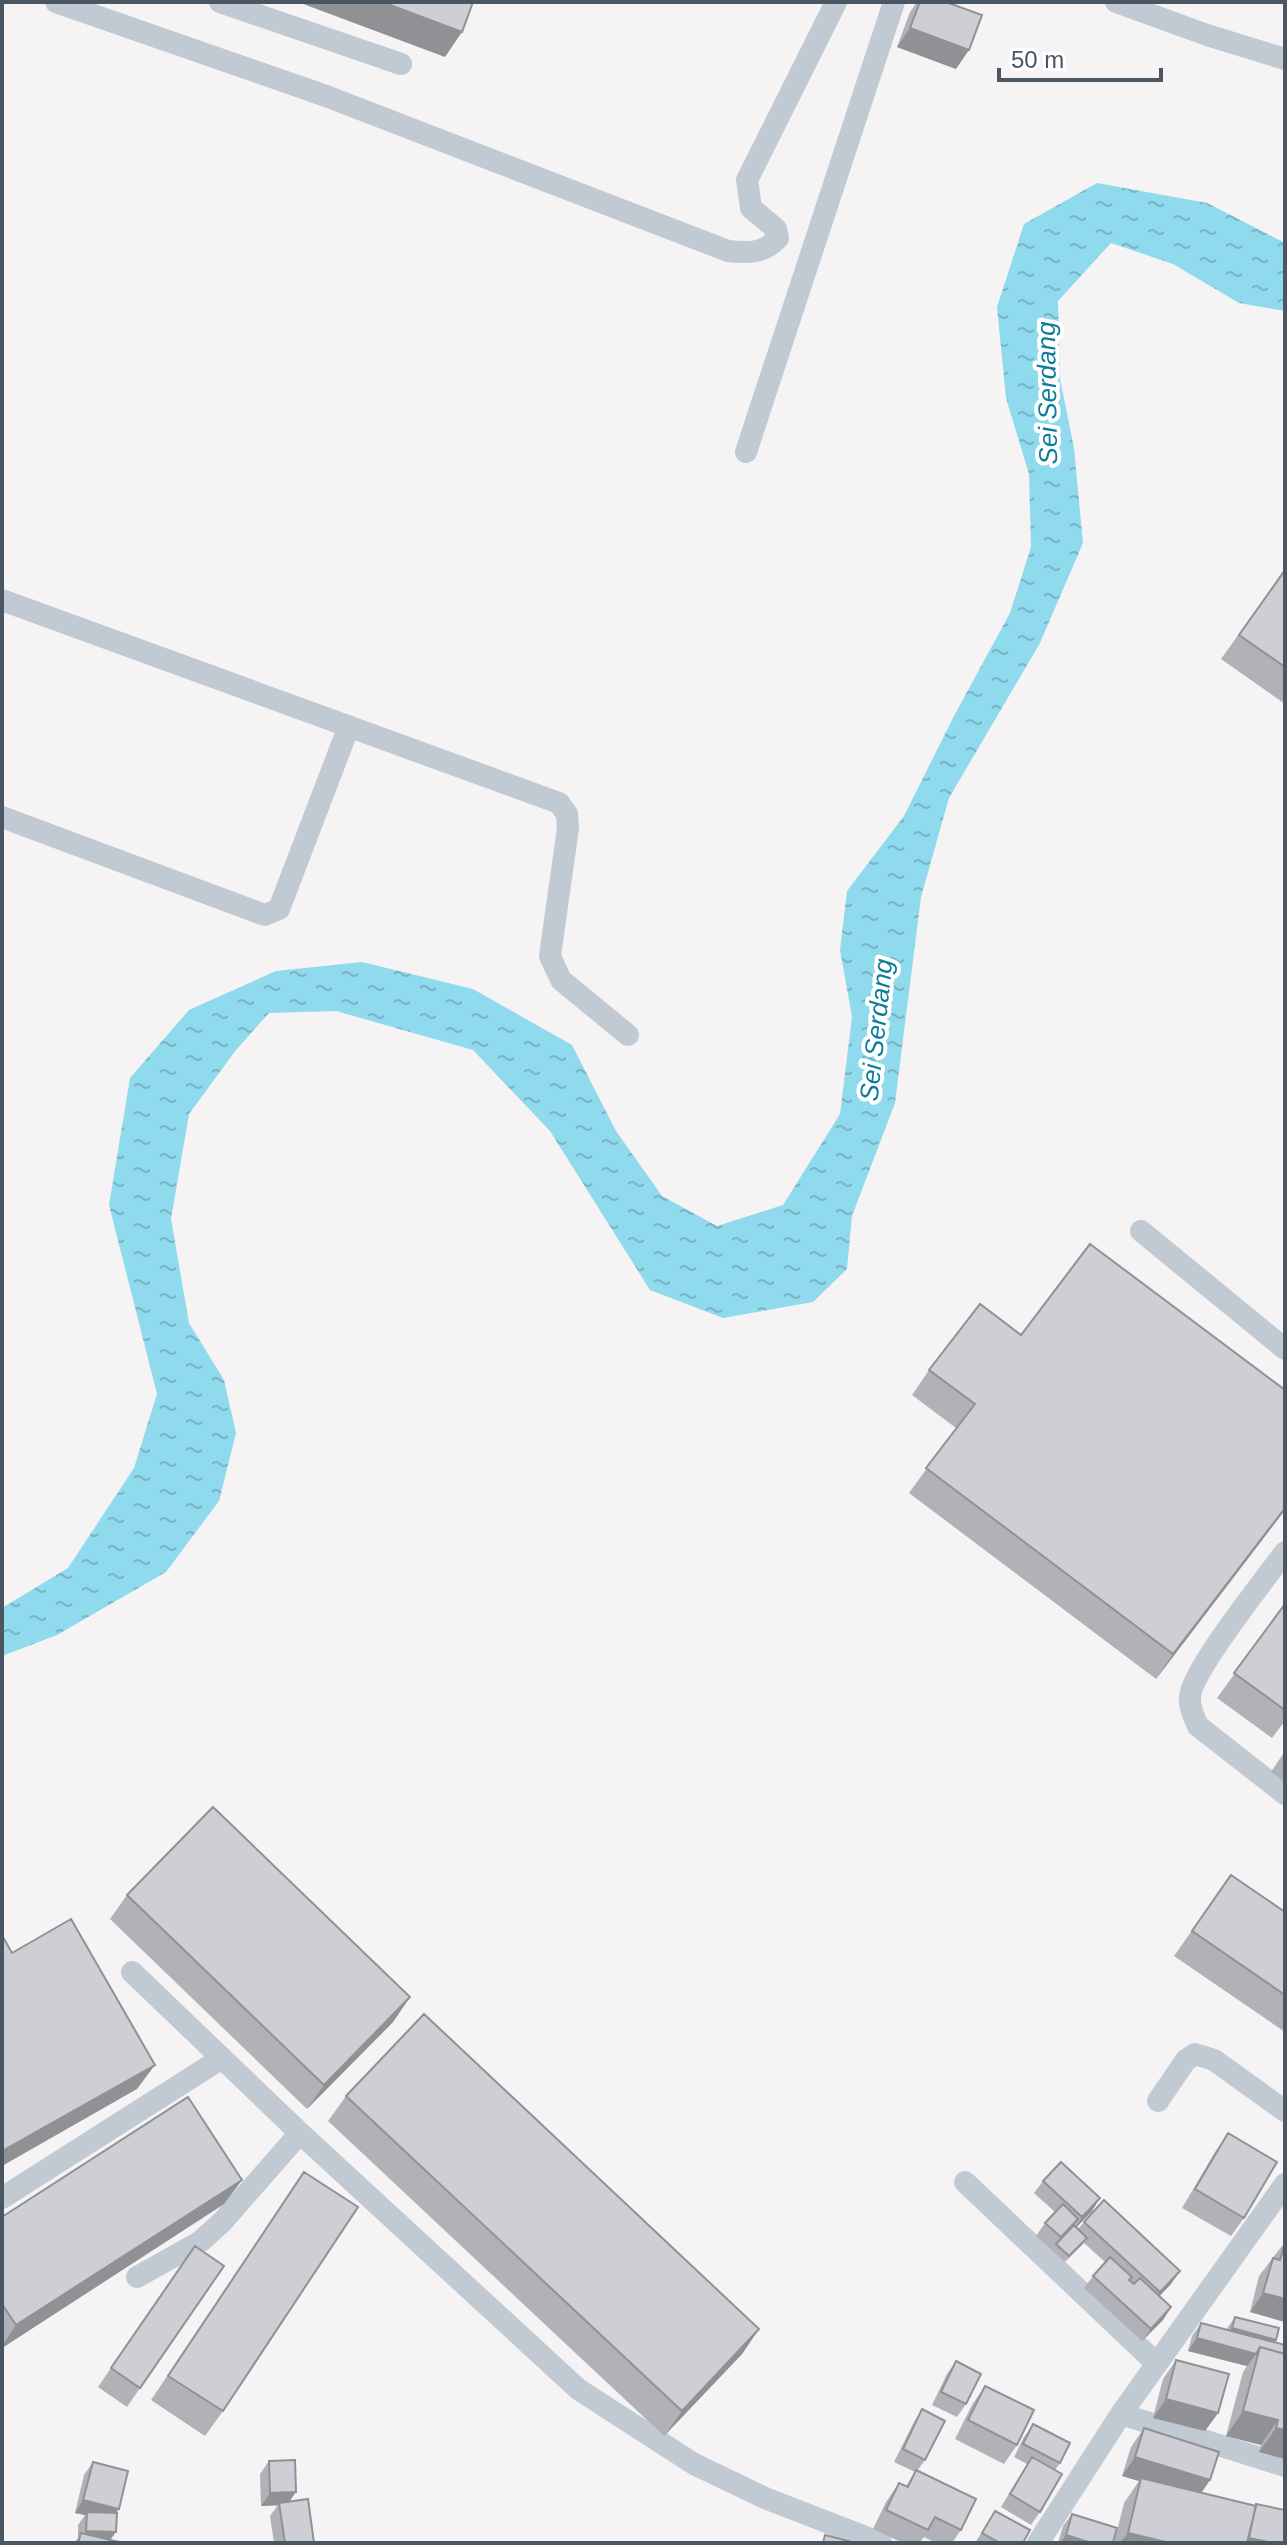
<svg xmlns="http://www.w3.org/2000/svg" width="1287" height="2545" font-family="Helvetica,sans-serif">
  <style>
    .water { fill: url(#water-ripples) }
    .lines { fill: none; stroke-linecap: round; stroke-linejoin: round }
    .minor { stroke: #c1cad2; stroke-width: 22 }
    .wall { fill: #b0b2b7 }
    .shaded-wall { fill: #909195 }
    .building { fill: #cdcfd5; stroke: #909195; stroke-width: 2 }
    .labels { text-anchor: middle; stroke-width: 8; stroke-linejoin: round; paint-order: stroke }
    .water-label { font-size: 26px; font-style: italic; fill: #0c7c9b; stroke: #fff }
  </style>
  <defs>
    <pattern id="water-ripples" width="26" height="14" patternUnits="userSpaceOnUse" patternTransform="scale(2)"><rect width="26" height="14" fill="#90daee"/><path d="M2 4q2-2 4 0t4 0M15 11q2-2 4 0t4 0" fill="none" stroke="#78b4c4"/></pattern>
  </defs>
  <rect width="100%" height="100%" fill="#f5f3f3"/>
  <path class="water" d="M1097,183l110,20 78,40v68l-46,-8 -66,-39 -62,-21 -53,58 2,78 14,69 9,95 -43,100 -91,155 -28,99 -26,206 -43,113 -5,53 -34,33 -90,16 -73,-28 -100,-159 -77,-81 -137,-39 -67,2 -33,37 -47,64 -18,105 18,104 35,57 12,53 -17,68 -53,71 -109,63 -55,21v-48l66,-40 66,-100 23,-74 -48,-189 21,-127 59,-68 87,-39 86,-9 111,27 99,56 44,86 46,65 55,30 66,-21 57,-91 12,-97 -12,-67 7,-59 57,-75 51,-102 55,-101 21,-66 -2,-73 -23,-76 -9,-91 27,-83z"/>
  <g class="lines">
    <path class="minor" d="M56,2l270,94 402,155c19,2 36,3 50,-13l-2,-9 -25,-21 -4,-28 89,-178
      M220,2l181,62
      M1116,2l91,33 78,24
      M746,452l148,-450
      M2,600l557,203 8,11 1,14 -18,128 11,24 67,55
      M2,817l263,98 14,-6 70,-183
      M1141,1231l144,118
      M1285,1552c-19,26 -94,119 -95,145 -1,10 4,20 8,29l87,68
      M132,1972l168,161 278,256 116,75 71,34 116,45
      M1158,2101l28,-41 9,-6 19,6 71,51
      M965,2182l191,181
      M2,2198l220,-140
      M137,2277l64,-36 22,-20 77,-88
      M1121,2414l164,52
      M1038,2543l83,-129 164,-230"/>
  </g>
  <path class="wall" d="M917,2h3l36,67 -59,-22 13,-35z
    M1285,570v134l-64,-45z
    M1021,1335l264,175 -129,169 -247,-186 47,-65 -44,-33 17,-25z
    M1285,1604v117l-13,17 -55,-40z
    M1285,1751v31l-14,-10z
    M1231,1875l54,37v120l-111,-76z
    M127,1895l283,102 -17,25 -86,87 -197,-190z
    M346,2096l413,233 -17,25 -78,82 -336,-315z
    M1228,2133l16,85 -13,18 -49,-28 33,-56z
    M304,2172l-81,239 -18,25 -54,-36z
    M242,2180l-18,24 -222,144v-131z
    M1043,2181l49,30 -16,16 2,2 6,-7 87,62 -12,12 12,11 -8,13 -21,21 -58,-53 9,-12 12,-14 -21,-19 -19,19 -29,-26 9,-13 10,-11 -21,-19z
    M1285,2242v80l-35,-10 9,-36z
    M195,2246l29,20 -97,141 -29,-20z
    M1235,2317l39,25 11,117 -26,-7 2,-7 -35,-9 17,-64 4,-6 -59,-15 4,-15 9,-13 25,7z
    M1176,2360l42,53 -13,18 -52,-13 10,-39z
    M956,2361l10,43 -9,13 -25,-12 15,-31z
    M985,2386l32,59 -13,19 -49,-25 17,-34z
    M922,2409l3,51 -8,11 44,59 -9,13h-16l-12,-6 -5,6h-16l-30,-14 13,-27 13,-19 7,3 9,-14 -21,-10 20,-40z
    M1033,2424l27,39 -5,7 -15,42 -9,13 -30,-18 26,-43 -13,-7 10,-20z
    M1144,2428l66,52 -9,13 54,13 1,-2 29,39h-171l10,-40 15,-22 -17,-5 9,-29z
    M269,2461l20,41 25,41h-40l-4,-27 8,-11 -17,1 -1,-32z
    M93,2462l23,51 -6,27 8,3h-44l4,-5v-13l7,-10 -10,-2 9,-38z
    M995,2511l28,32h-48z
    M1072,2514l41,29h-55l5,-17z"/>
  <path class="shaded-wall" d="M298,2h84l80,30 -17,25z
    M910,28l59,22 -13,19 -59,-22z
    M1285,1508v2l-129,169 17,-25z
    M410,1997l-17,25 -86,87 17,-24z
    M155,2065l-18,24 -135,77v-15z
    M242,2180l-18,24 -222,144v-2l14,-21z
    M1100,2198l-8,13 -18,19 8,-13z
    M1180,2271l-9,13 -20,21 9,-13z
    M1263,2293l22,6v23l-35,-10z
    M1171,2307l-8,13 -21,21 9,-12z
    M1232,2328l44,12 -9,13 -7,-6 -37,-6z
    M759,2329l-17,25 -78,82 18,-25z
    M1197,2338l59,16 -9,12 -59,-15z
    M1166,2399l52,14 -13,18 -52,-13z
    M1243,2411l35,9 -17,25 -35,-9z
    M1276,2428l9,2v29l-26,-7z
    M1135,2457l75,23 -13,19 -56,-21 -2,3 -17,-5z
    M296,2492l-9,13 -26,1 9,-13z
    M83,2500l36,9 -9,12 -23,-9 -2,3 -10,-2z
    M86,2531l30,1 -8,11h-30z
    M1128,2533l42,10h-50z
    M1066,2535l26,8h-32z
    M1249,2538l24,5h-28z"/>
  <path class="building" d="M382,2h91l-11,30z
    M920,2h26l36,13 -13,35 -59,-22z
    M1285,570v97l-46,-32z
    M1090,1244l195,146v118l-112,146 -247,-186 49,-64 -46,-34 51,-66 41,31z
    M1285,1604v106l-51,-37z
    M213,1807l197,190 -86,88 -197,-190z
    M1231,1875l54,37v83l-93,-64z
    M71,1919l84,146 -153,86v-216l10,18z
    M424,2014l335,315 -77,82 -336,-315z
    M188,2097l54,83 -226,145 -14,-21v-87z
    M1228,2133l49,29 -33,56 -49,-29z
    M1061,2162l39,36 -18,19 -39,-36z
    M304,2172l54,35 -135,204 -55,-35z
    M1104,2200l76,71 -20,21 -76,-70z
    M1063,2204l15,15 -17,18 -16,-14z
    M1074,2225l13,13 -18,18 -13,-12z
    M1285,2243v56l-22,-6 10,-35 7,2z
    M195,2246l29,20 -84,122 -29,-20z
    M1110,2257l22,20 -3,3 5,4 6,-6 31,29 -20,22 -58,-53z
    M1235,2317l44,11 -3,12 -44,-12z
    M1201,2323l84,22v9l-25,-7 -4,7 -59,-16z
    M1260,2347l25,7v76l-9,-2 2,-8 -35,-9z
    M1176,2360l53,14 -11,39 -52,-14z
    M956,2361l25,13 -15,30 -25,-12z
    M985,2386l49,24 -17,35 -49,-25z
    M922,2409l23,12 -20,39 -22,-11z
    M1033,2424l37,19 -10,20 -37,-19z
    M1144,2428l75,24 -9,28 -75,-23z
    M1032,2457l30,17 -22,38 -30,-18z
    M295,2460l1,32 -26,1 -1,-32z
    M93,2462l35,9 -9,38 -36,-9z
    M916,2470l60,29 -15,31 -26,-13 -7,13 -42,-20 13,-27 9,4z
    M1141,2478l115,28 -9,37h-77l-42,-10z
    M308,2499l6,44h-29l-6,-40z
    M1256,2504l29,6v33h-12l-24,-5z
    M995,2511l35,19 -7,13h-23l-18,-10z
    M87,2512l30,1 -1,19 -30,-1z
    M1072,2514l45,14 -4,15h-21l-26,-8z
    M81,2533l38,9 -41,1z
    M825,2535l31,8h-33z"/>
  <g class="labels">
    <g class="water-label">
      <text transform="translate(1047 393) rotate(-91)" y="9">Sei Serdang</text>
      <text transform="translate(876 1030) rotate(-84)" y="9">Sei Serdang</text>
    </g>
  </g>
  <rect width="1287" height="2545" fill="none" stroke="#4a5661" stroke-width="8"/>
  <path d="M999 68v12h162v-12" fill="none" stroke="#4a5661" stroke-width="4"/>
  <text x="1011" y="68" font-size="24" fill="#4a5661" stroke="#ffffff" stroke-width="6" paint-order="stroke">50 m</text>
</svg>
